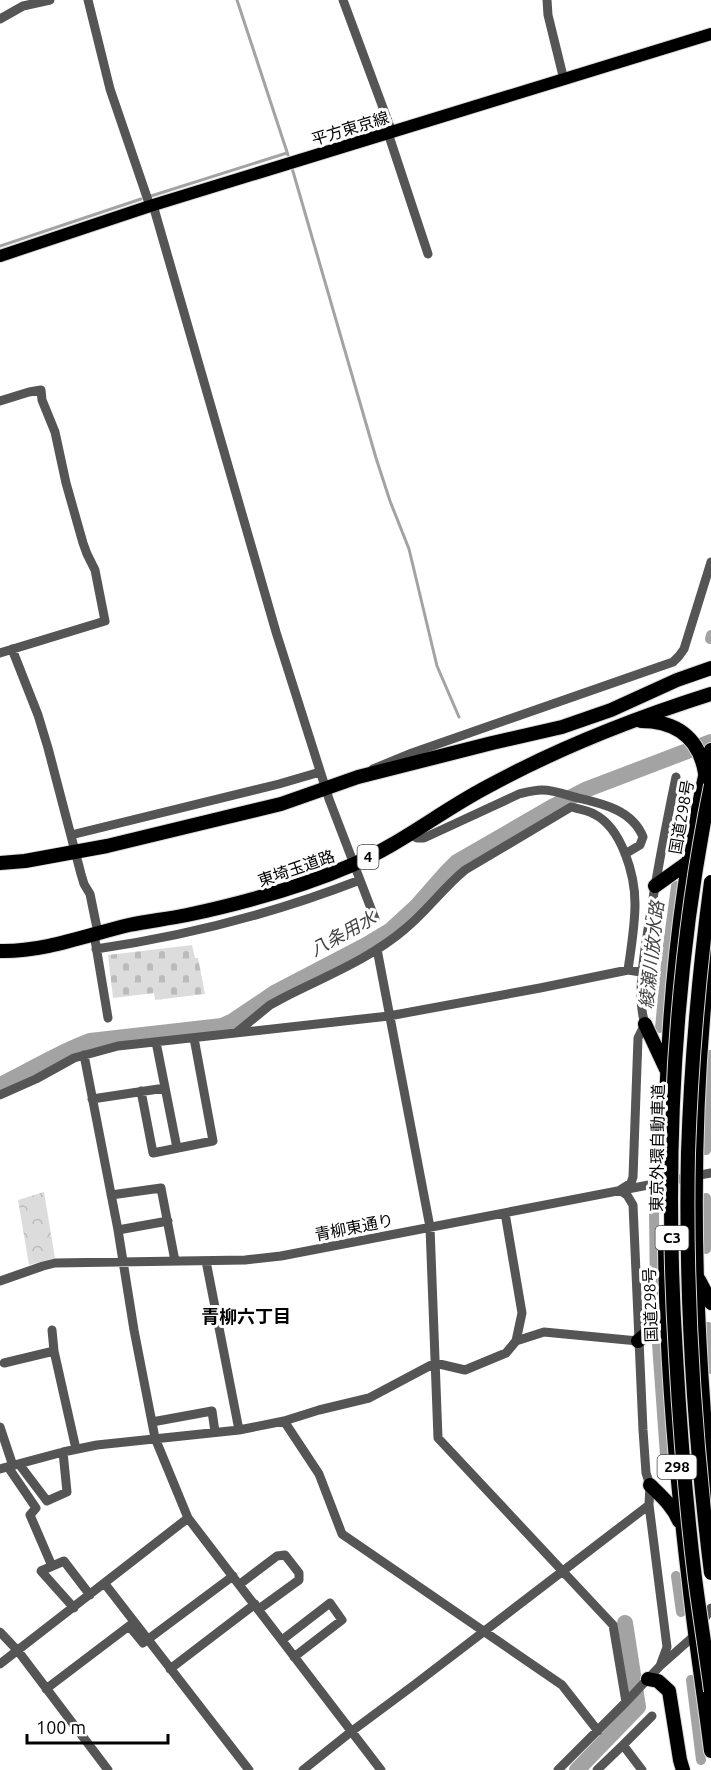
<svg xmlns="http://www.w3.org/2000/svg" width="711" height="1770" font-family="Ubuntu,'Noto Sans JP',sans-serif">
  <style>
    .forest { fill: url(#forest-crowns) }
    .cemetery { fill: url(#cemetery-stones) }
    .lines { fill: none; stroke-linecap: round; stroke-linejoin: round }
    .stream { stroke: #a3a3a3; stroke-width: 3 }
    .canal { stroke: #a3a3a3; stroke-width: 10 }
    .river { stroke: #a3a3a3; stroke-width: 16 }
    .major-casing { stroke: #dbdbdb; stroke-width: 14 }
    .highway-casing { stroke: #dbdbdb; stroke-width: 16 }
    .minor { stroke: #555; stroke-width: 9 }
    .major { stroke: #000; stroke-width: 12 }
    .highway { stroke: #000; stroke-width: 14 }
    .highway-bridge-casing { stroke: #dbdbdb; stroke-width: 16; stroke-linecap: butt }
    .highway-bridge { stroke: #000; stroke-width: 14 }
    .labels { text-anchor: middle; stroke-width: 6; stroke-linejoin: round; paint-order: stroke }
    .shield { fill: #fff; stroke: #4c4c4c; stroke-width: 1.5 }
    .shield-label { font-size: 15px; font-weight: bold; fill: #000 }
    .street-label { font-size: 16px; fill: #000; stroke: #fff }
    .water-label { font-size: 18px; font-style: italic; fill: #444; stroke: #fff }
    .neighbourhood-label { font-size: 18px; font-weight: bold; fill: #000; stroke: #fff }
  </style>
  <defs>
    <pattern id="forest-crowns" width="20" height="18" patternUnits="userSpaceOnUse" patternTransform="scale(1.5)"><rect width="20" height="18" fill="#dcdcdc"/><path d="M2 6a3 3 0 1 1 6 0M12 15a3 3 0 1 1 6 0" fill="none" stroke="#bbb"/></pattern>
    <pattern id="cemetery-stones" width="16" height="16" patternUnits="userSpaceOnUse" patternTransform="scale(1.5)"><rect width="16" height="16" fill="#dcdcdc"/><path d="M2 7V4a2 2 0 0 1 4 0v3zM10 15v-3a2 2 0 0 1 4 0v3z" fill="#bbb"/></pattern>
  </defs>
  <rect width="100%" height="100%" fill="#fff"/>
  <path class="forest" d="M44,1192l11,66 -26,7 -11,-65z"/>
  <path class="cemetery" d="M192,945l3,13h3l7,36 -50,6 -1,-7 -41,5 -5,-43z"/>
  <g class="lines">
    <path class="stream" d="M237,0l51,155
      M292,168l84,290 14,43 19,48 28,117 22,51
      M151,196l136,-43
      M0,246l141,-47"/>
    <path class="canal" d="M710,639l1,-4
      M684,844l5,-41
      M660,1028l7,-75 9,-67
      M706,1150l4,-95
      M654,1159l1,-28
      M706,1198v51
      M654,1210l1,87
      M708,1327l3,42
      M657,1344l9,126
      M676,1576l5,36
      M691,1680l10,80"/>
    <path class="river" d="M0,1085c30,-14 59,-33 90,-44l132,-15 11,-5 43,-29 90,-47 25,-15 25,-23 29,-33 12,-12 97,-56 31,-16 126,-48
      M577,1770l61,-63 -13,-84"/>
    <defs>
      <path id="major" d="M0,256l150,-50 561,-172"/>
      <path id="highway" d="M641,721c35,0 58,16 64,52
        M0,863l25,-2 82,-15 174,-42 77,-27 134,-34 70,-16 49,-17 66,-30 34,-12
        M655,886l35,-25
        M711,942c-23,183 -18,369 0,552
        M0,951c44,1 87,-16 129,-26 19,-4 39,-6 58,-10 56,-12 112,-27 165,-50 47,-20 88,-53 133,-77 73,-40 147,-69 226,-94
        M645,1024l21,45
        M665,1171c0,-141 13,-284 46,-421
        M665,1232c0,117 10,235 24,351 6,56 15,112 22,168
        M699,1280l12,23
        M638,1341l21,-18 8,-8
        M650,1485c11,11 23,21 29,36
        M648,1679l10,2 11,10 11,69 3,10"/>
    </defs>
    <use href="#major" class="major-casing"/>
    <use href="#highway" class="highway-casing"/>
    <path class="minor" d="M88,0l22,89 40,117
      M343,0l49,132
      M547,0l1,15 16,65
      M0,19l23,-13 27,-6
      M388,133l40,121
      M153,205l123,427 53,167 46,120
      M0,401l29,-9 12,-2 1,10 13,32 11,51 17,60 4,11 8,16 10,51 -105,32
      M12,649l26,66 10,33 33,126 3,10 6,10 8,39
      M373,769l39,-16 261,-91 6,-6 5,-7 27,-87
      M409,834l8,4h7l95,-44c8,-2 15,-4 23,-4 11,0 22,4 32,7 26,6 58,12 69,40l-3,8 -15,9
      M71,835l208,-51 41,-12
      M94,934l14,84
      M96,949c90,-13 179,-36 264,-69
      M377,949l53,278 8,211 175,187 13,77
      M236,1033l34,-28 13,-7c41,-21 87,-39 122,-69 22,-18 38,-41 60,-59l106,-63c8,2 16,3 23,7 28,14 41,61 41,90 0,22 -4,44 -7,66
      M156,1042l21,106
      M84,1055l34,175 16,100 21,108 33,80 193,252
      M141,1091l12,62 60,-12 -19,-103
      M0,1095l36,-16 38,-21 44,-12 271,-30 151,-28 88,-18 13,2
      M92,1099l73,-11
      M111,1195l50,-7 14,73
      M505,1213l17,100 -6,28
      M118,1230l50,-9
      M206,1261l33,169
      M0,1281l43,-15 12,-3 190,-3 36,-4 430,-83
      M52,1330l2,21 22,98
      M4,1363l50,-12
      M284,1421l35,53 23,60 220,151 36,46
      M152,1422l60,-11 3,21
      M0,1427l13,39
      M19,1464l28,37 20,-9 -4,-40
      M8,1467l28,41 -6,7 22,51
      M0,1469l63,-17 34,-7 142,-15 45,-9 35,-11 50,-12 66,-35 30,7 41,-17 10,-12 28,-9 94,9
      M105,1584l144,186
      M240,1584l37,-28 8,-1 14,18v7l-40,29
      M74,1608l-33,-37 23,-10 26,34
      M0,1632l18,19 90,119
      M282,1640l48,-37 12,17 -48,37
      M0,1664l188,-146
      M660,1666l7,-19 -18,-142 1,-20 -4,-12 -3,-43 -10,-225 -6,-10 -7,-5 11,-7 2,-6 5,-139 7,-14c-8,-25 -2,-63 2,-88 8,-53 18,-106 29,-159
      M170,1669l85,-65
      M46,1689l83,-63 14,17 90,-67
      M623,1745l29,-29
      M303,1770l49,-39 62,-46 235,-180
      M558,1770l68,-68 34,-36 35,-31 16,-27
      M597,1770l26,-25 19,25"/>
    <use href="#major" class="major"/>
    <use href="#highway" class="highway"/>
    <defs>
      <path id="highway-bridge" d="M711,785c-38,187 -47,380 -35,570 4,74 10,149 19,223 5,38 11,76 16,113
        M711,882c-12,90 -20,180 -23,271 -3,140 6,281 23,420"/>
    </defs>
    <use href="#highway-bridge" class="highway-bridge-casing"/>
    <use href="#highway-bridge" class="highway-bridge"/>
  </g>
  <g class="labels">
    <g class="shield">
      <rect x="357.5" y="845" width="21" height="24" rx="4.5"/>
      <rect x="655.5" y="1226" width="33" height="24" rx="4.5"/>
      <rect x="657.5" y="1455" width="39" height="24" rx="4.5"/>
    </g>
    <g class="shield-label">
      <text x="368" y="862">4</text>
      <text x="672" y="1243">C3</text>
      <text x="677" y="1472">298</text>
    </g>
    <g class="street-label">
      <text transform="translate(350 128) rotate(-17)" y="6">平方東京線</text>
      <text transform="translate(681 817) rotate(-80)" y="6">国道298号</text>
      <text transform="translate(296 868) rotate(-19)" y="6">東埼玉道路</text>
      <text transform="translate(657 1148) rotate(-89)" y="6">東京外環自動車道</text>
      <text transform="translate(354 1227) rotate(-11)" y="6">青柳東通り</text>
      <text transform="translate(650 1305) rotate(-92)" y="6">国道298号</text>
    </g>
    <g class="water-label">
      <text transform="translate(343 934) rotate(-29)" y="6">八条用水</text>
      <text transform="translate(652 955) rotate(-84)" y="6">綾瀬川放水路</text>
    </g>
    <g class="neighbourhood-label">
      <text x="246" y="1323">青柳六丁目</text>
    </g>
  </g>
  <path d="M27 1734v9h141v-9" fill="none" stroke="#000000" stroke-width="3"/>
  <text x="36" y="1734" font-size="18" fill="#000000" stroke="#ffffff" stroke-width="4.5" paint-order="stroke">100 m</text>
</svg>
